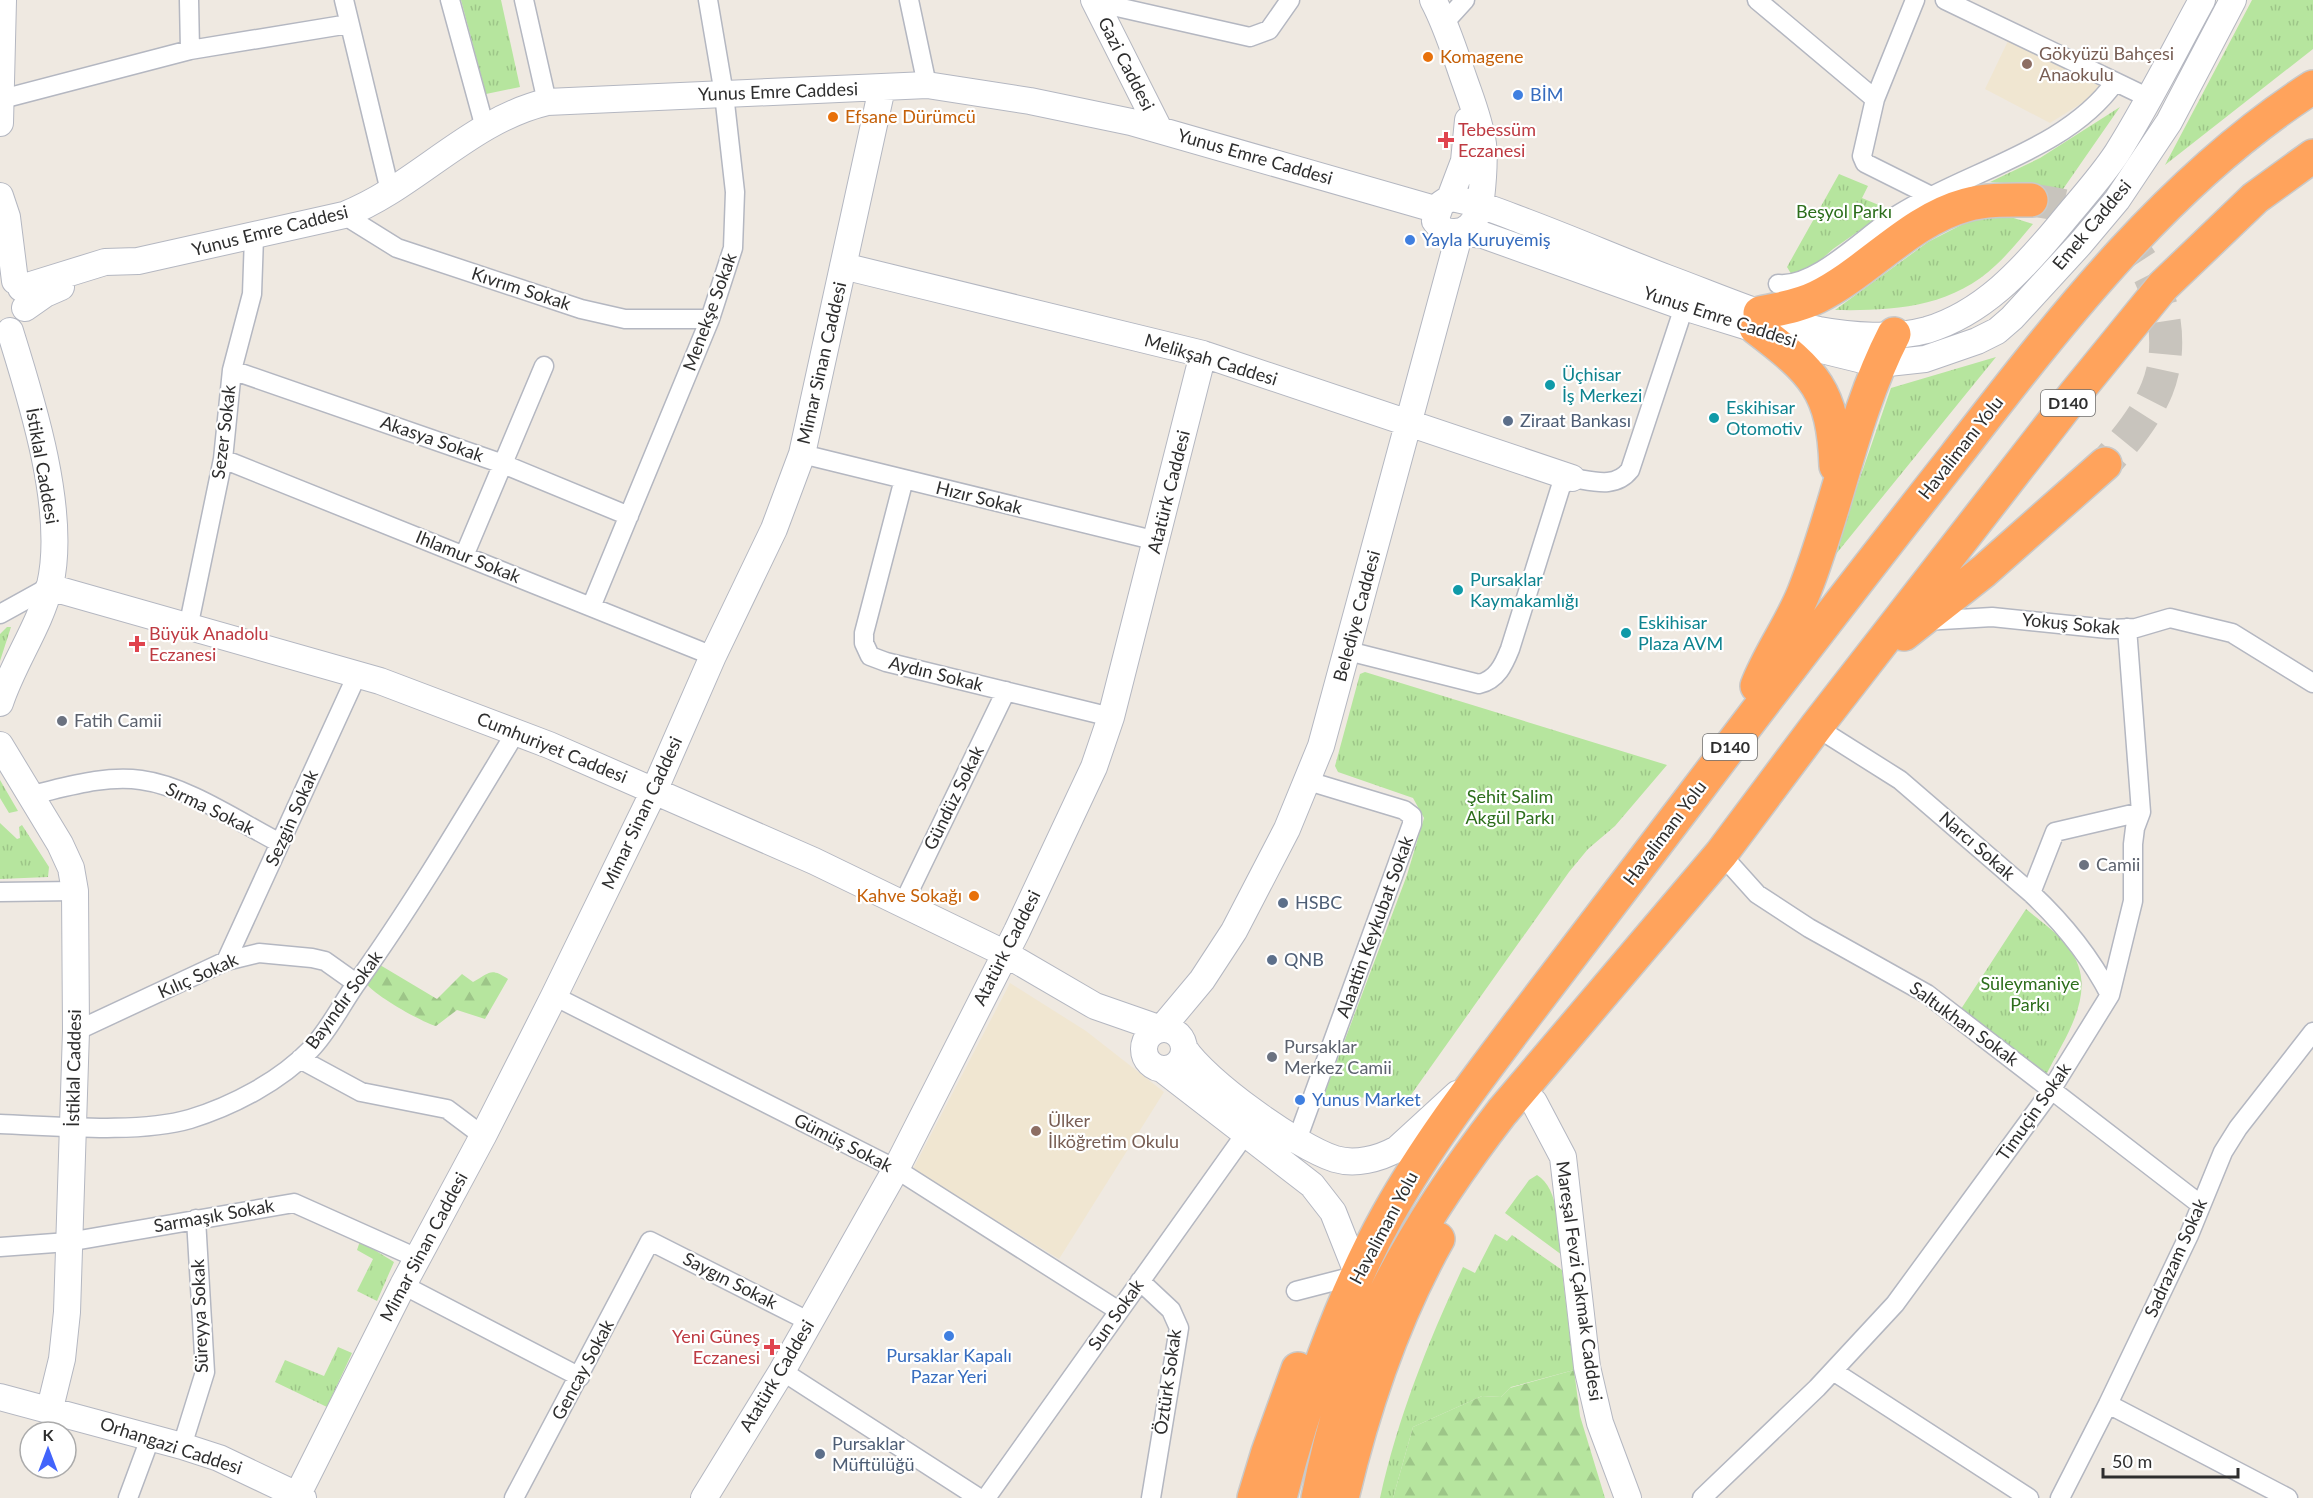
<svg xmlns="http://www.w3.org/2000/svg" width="2313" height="1498" font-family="Lato,sans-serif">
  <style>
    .education { fill: #f0e6d1 }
    .grass { fill: url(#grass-tufts) }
    .forest { fill: url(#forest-firs) }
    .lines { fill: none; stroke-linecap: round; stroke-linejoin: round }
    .highway-tunnel { stroke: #c8c4bd; stroke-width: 33; stroke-dasharray: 33 16; stroke-linecap: butt }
    .street-casing { stroke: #b4b7c1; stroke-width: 21 }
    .secondary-casing { stroke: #b4b7c1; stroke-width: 28 }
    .highway-casing { stroke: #c9c9c9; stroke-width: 36 }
    .street { stroke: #fff; stroke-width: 18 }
    .secondary { stroke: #fff; stroke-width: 26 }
    .highway { stroke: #ffa35c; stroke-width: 33 }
    .food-dot { fill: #e8710a; stroke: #fff; stroke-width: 2 }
    .education-dot { fill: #8d6e63; stroke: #fff; stroke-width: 2 }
    .shop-dot { fill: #3f7fe0; stroke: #fff; stroke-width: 2 }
    .health-dot { fill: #e0444e; stroke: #fff; stroke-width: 2 }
    .culture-dot { fill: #0f9aa8; stroke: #fff; stroke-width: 2 }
    .service-dot { fill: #5c6f8a; stroke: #fff; stroke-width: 2 }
    .worship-dot { fill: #6b7280; stroke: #fff; stroke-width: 2 }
    .labels { text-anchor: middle; stroke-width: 4.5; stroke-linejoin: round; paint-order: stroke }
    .shield { fill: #fff; stroke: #6d6d6d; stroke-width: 1.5 }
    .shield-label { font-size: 16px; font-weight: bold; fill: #2e2e2e }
    .education-label { font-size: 18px; fill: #785e54; stroke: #fff; text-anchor: start }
    .food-label { font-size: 18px; fill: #c56008; stroke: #fff; text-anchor: start }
    .street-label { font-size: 18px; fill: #2e2e2e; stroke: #fff }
    .shop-label { font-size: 18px; fill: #366cbe; stroke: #fff; text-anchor: start }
    .health-label { font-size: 18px; fill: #be3a42; stroke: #fff; text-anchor: start }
    .park-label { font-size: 18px; fill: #2c6e1b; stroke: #fff }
    .culture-label { font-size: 18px; fill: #0d838f; stroke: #fff; text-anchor: start }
    .service-label { font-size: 18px; fill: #4e5e75; stroke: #fff; text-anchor: start }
    .worship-label { font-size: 18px; fill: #5b616d; stroke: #fff; text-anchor: start }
  </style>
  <defs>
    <pattern id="grass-tufts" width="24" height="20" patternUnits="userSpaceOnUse" patternTransform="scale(1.5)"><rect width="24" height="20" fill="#b6e59e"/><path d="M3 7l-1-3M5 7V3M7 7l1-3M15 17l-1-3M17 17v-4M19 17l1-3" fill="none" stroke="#9dc588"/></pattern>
    <pattern id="forest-firs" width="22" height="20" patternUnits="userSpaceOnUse" patternTransform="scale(1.5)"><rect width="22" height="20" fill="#b6e59e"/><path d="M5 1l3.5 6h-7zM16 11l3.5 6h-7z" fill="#9dc588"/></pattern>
  </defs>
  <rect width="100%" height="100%" fill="#efe9e1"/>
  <path class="education" d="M2008,41l98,47 -56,35 -65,-34z
    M1010,983l76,48 78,61 -105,167 -146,-90z"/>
  <path class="grass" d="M461,0h40l19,87 -34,7z
    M2252,0h61v49l-148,116z
    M2120,107l-59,85 -30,-7 -41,-3 50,-24z
    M1839,174l29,12 -6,12 31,13 -17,8 -43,30 -37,33 -9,-15z
    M2004,215l29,9c-12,14 -24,29 -37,41 -45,43 -104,46 -161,45l93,-68 39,-20z
    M1996,357l-164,202 59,-171z
    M7,627h4l-11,34v-27z
    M1365,672l302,93 -52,61 -27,23 -19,23 -166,234c-23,-7 -42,-14 -63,-2l-17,-6 84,-223 17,-57 -11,-20 -75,-26 -3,-6 25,-92z
    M0,780l18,31 -9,2 -9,-15z
    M0,823l17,16 3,-1 -1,-11 3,-2 27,42 -1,10 -48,2z
    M2026,909c14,12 31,23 42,38 33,42 -2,88 -22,128l-85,-66z
    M1537,1175c23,14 21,56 25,80l-57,-42 24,-33z
    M1495,1234l12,7 5,-6 50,35 12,100 -63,17 -10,10 -19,-1 -69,31 -20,71h-13c18,-81 48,-156 83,-231l12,6z
    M360,1241l34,21 -17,39 -20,-10 16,-32 -16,-9z
    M338,1347l14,6 -25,54 -52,-25 10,-22 39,16z"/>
  <path class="forest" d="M380,965l57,34 25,-25 11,8c17,-9 17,-15 35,-3l-23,40 -28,-9 -21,16c-13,-3 -64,-32 -70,-43z
    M1574,1370l6,46 25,82h-212l20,-71 69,-31 19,1 9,-9z"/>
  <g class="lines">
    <path class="highway-tunnel" d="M2031,200c21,3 42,6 62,16 58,30 89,111 64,173 -12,29 -31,51 -52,75"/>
    <defs>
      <path id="street" d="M189,0l1,50
        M344,0l46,191
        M450,0l35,128
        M524,0l23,102
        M909,0l18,85
        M1757,0l118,99
        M1915,0l-40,99 -13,57 3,7 68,34
        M1945,0l204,98
        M1095,2l155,35 19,-7 21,-30
        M1445,22l20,-22
        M2,99l188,-49 159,-26
        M344,215l53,33 184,61 44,10h85
        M1778,284c39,4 88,-50 121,-70 68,-43 168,-64 216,-132
        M232,370l271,94 126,52
        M802,454l355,87
        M223,459l490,197
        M904,479l-40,154v10l6,13 16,6 225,55
        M464,556l80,-190
        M591,607l119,-288 23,-71 2,-56 -11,-98 -16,-94
        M0,614l49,-27
        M1925,621l67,-4 116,12 28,-1 34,-10 62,15 81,50
        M188,628l35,-169 9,-89 20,-76 2,-57
        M1348,651l131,33c18,-4 25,-20 31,-35l51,-163 11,-8c21,3 43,11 58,-8l54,-163
        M1816,727l84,53 131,113c32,30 59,63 79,102
        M31,795c36,-8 73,-20 110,-15 46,6 98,42 139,63
        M1721,854l36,40 52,34 118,66 274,211
        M0,892l75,-1
        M2031,893l24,-61 86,-20
        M903,904l103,-213
        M226,961l131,-286
        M554,996l342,173 223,142
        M76,1031l150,-70 33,-8 53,5 13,3 31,22
        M300,1059l61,33 86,17 36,27
        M0,1124c55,2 139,10 190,-5 43,-13 90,-38 121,-70 19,-20 31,-46 47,-68 57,-80 107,-165 158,-249
        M1297,1140l115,-316v-8l-8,-6 -96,-29
        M0,1247l68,-5 226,-39 123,55
        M1140,1281l31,29 8,18 -28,170
        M403,1285l177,92
        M1296,1291l62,-16
        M782,1371l197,127
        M1833,1371l196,127
        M2108,1404l180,94
        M182,1446l23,-74 -9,-153
        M128,1498l23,-62
        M514,1498l136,-257 160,81
        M986,1498l260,-365
        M1702,1498l115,-110 78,-84 153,-209 62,-100 23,-94v-57l2,-16 6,-16 -14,-184
        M2060,1498l48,-94 81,-169 34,-83 15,-24 75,-96"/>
      <path id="secondary" d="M1094,0l65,129
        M1433,0c14,26 22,54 32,82 7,20 15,40 18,62 2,18 0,37 -2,55 -3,22 -14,39 -38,31l-8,-9 6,-17 9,-6c26,4 52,15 76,24 48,18 94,38 141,56 49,18 100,41 152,52 32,6 75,9 108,0 56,-17 95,-60 131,-103 20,-25 42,-48 59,-74 31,-49 57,-102 85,-153
        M0,123l3,-123
        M0,196l7,21 8,64
        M1450,198l14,-37 4,-41
        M843,266l360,88 369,124
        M21,288l84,-26 33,-1 206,-46c72,-28 126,-95 203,-113l380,-17 103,16 101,21 307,88
        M25,308l20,-14 16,-7
        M49,587l331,94 169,64 265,116 190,92 91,53 66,23 41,-49 32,-49 53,-102 34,-83 139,-514 23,3 201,72 142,44 53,13 46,-5 52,-18 20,-10 15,-13 68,-74 37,-44 52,-78 64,-122
        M0,703c13,-40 40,-77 50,-118 17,-73 -18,-184 -40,-254
        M0,745l60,99 11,24 4,23 1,140 -9,281 -5,47 -12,49
        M1144 1049a20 20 0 1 1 40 0a20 20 0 1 1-40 0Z
        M1184,1048c21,33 113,99 151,111 20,6 44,0 62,-10l60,-55
        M1162,1069l150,116 21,27 25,63
        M1534,1102l29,55 24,210 13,56 28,75
        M0,1397l182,49 37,12 84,40
        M296,1498l107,-213 80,-149 71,-140 100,-205 59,-135 61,-127 28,-75 80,-366
        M704,1498l78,-127 114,-202 121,-238 77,-164 17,-50 92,-363"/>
      <path id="highway" d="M1760,313c19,-4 39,-7 57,-16 51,-25 93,-77 149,-92 21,-6 44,-5 65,-5
        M1756,328c59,45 77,62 80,138
        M1904,634l80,-63 121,-107
        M1757,686c12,-32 34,-61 47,-94 34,-85 48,-176 90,-258
        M1254,1498l14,-46 30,-83
        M1280,1498c22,-90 62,-201 107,-282 40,-72 91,-138 141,-204 56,-73 111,-146 167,-219 86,-114 173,-226 261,-338 104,-134 212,-275 357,-368
        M1318,1498c30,-155 88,-262 184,-386l219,-258 95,-127 259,-333 88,-108 92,-88 58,-42
        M1342,1498c21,-89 51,-179 96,-259"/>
    </defs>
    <use href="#street" class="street-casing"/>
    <use href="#secondary" class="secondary-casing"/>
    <use href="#highway" class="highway-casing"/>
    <use href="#street" class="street"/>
    <use href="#secondary" class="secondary"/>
    <use href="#highway" class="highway"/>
  </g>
  <g class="food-dot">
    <circle cx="1428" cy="57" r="6"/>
    <circle cx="833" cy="117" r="6"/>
    <circle cx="974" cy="896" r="6"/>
  </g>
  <g class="education-dot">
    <circle cx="2027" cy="64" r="6"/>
    <circle cx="1036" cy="1131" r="6"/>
  </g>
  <g class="shop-dot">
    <circle cx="1518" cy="95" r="6"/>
    <circle cx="1410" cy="240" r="6"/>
    <circle cx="1300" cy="1100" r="6"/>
    <circle cx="949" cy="1336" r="6"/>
  </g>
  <g class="health-dot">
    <path d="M1443 131h6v6h6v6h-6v6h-6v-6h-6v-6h6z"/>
    <path d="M134 635h6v6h6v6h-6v6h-6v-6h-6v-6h6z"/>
    <path d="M769 1338h6v6h6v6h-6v6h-6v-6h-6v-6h6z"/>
  </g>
  <g class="culture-dot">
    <circle cx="1550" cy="385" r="6"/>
    <circle cx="1714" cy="418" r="6"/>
    <circle cx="1458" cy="590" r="6"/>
    <circle cx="1626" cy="633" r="6"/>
  </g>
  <g class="service-dot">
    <circle cx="1508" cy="421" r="6"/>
    <circle cx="1283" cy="903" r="6"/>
    <circle cx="1272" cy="960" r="6"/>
    <circle cx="820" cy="1454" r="6"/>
  </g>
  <g class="worship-dot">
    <circle cx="62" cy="721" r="6"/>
    <circle cx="2084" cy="865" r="6"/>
    <circle cx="1272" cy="1057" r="6"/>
  </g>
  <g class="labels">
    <g class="shield">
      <rect x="2041" y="390" width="54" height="26" rx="4.5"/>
      <rect x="1703" y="734" width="54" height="26" rx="4.5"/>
    </g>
    <g class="shield-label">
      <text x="2068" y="409">D140</text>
      <text x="1730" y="753">D140</text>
    </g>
    <g class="education-label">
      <text x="2039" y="60">Gökyüzü Bahçesi<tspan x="2039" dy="21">Anaokulu</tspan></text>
      <text x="1048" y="1127">Ülker<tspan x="1048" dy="21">İlköğretim Okulu</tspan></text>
    </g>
    <g class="food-label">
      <text x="1440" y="63">Komagene</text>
      <text x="845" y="123">Efsane Dürümcü</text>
      <text x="962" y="902" text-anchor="end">Kahve Sokağı</text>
    </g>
    <g class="street-label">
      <text transform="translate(1126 64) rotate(63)" y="6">Gazi Caddesi</text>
      <text transform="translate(778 92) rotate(-2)" y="6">Yunus Emre Caddesi</text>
      <text transform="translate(1255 157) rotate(16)" y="6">Yunus Emre Caddesi</text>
      <text transform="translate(2092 225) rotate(-50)" y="6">Emek Caddesi</text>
      <text transform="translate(270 231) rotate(-14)" y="6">Yunus Emre Caddesi</text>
      <text transform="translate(521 289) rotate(18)" y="6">Kıvrım Sokak</text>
      <text transform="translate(710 312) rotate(-70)" y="6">Menekşe Sokak</text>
      <text transform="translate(1720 317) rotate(18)" y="6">Yunus Emre Caddesi</text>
      <text transform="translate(1211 360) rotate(17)" y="6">Melikşah Caddesi</text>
      <text transform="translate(822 363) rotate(-77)" y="6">Mimar Sinan Caddesi</text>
      <text transform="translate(224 432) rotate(-83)" y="6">Sezer Sokak</text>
      <text transform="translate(432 439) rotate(19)" y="6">Akasya Sokak</text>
      <text transform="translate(1961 448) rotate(-52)" y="6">Havalimanı Yolu</text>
      <text transform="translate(42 466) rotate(80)" y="6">İstiklal Caddesi</text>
      <text transform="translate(1169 492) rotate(-76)" y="6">Atatürk Caddesi</text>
      <text transform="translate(979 498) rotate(14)" y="6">Hızır Sokak</text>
      <text transform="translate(468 557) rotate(22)" y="6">Ihlamur Sokak</text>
      <text transform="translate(1357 616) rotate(-75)" y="6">Belediye Caddesi</text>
      <text transform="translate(2071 624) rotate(5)" y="6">Yokuş Sokak</text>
      <text transform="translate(936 674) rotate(14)" y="6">Aydın Sokak</text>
      <text transform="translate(552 748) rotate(22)" y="6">Cumhuriyet Caddesi</text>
      <text transform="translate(954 798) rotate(-64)" y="6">Gündüz Sokak</text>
      <text transform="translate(210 809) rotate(26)" y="6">Sırma Sokak</text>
      <text transform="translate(642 813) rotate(-65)" y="6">Mimar Sinan Caddesi</text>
      <text transform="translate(292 818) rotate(-66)" y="6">Sezgin Sokak</text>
      <text transform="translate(1665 833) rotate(-53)" y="6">Havalimanı Yolu</text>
      <text transform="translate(1977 846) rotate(41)" y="6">Narcı Sokak</text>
      <text transform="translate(1375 927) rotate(-70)" y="6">Alaattin Keykubat Sokak</text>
      <text transform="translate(1007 948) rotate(-63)" y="6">Atatürk Caddesi</text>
      <text transform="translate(198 976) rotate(-24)" y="6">Kılıç Sokak</text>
      <text transform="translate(344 1000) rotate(-54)" y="6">Bayındır Sokak</text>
      <text transform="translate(1964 1024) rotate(36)" y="6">Saltukhan Sokak</text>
      <text transform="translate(74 1068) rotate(-89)" y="6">İstiklal Caddesi</text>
      <text transform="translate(2034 1112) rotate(-55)" y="6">Timuçin Sokak</text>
      <text transform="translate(843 1143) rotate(27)" y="6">Gümüş Sokak</text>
      <text transform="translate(214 1216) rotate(-10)" y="6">Sarmaşık Sokak</text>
      <text transform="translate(1384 1228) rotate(-62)" y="6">Havalimanı Yolu</text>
      <text transform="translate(424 1247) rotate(-62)" y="6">Mimar Sinan Caddesi</text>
      <text transform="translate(2176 1258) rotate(-66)" y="6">Sadrazam Sokak</text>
      <text transform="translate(730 1281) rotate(27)" y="6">Saygın Sokak</text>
      <text transform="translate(1579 1281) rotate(82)" y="6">Mareşal Fevzi Çakmak Caddesi</text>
      <text transform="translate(1116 1315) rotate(-55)" y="6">Sun Sokak</text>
      <text transform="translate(200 1316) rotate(-92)" y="6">Süreyya Sokak</text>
      <text transform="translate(583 1370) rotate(-62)" y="6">Gencay Sokak</text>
      <text transform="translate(777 1376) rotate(-59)" y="6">Atatürk Caddesi</text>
      <text transform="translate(1168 1382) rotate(-82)" y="6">Öztürk Sokak</text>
      <text transform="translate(171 1446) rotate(18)" y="6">Orhangazi Caddesi</text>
    </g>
    <g class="shop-label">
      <text x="1530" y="101">BİM</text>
      <text x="1422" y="246">Yayla Kuruyemiş</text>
      <text x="1312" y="1106">Yunus Market</text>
      <text x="949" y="1362" text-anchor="middle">Pursaklar Kapalı<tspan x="949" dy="21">Pazar Yeri</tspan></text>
    </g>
    <g class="health-label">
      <text x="1458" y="136">Tebessüm<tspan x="1458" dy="21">Eczanesi</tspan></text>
      <text x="149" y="640">Büyük Anadolu<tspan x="149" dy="21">Eczanesi</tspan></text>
      <text x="760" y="1343" text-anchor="end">Yeni Güneş<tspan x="760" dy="21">Eczanesi</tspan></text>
    </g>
    <g class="park-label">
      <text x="1844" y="218">Beşyol Parkı</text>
      <text x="1510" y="803">Şehit Salim<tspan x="1510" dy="21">Akgül Parkı</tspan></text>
      <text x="2030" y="990">Süleymaniye<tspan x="2030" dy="21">Parkı</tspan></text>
    </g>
    <g class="culture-label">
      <text x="1562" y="381">Üçhisar<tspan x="1562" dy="21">İş Merkezi</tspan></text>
      <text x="1726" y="414">Eskihisar<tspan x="1726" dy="21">Otomotiv</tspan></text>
      <text x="1470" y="586">Pursaklar<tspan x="1470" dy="21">Kaymakamlığı</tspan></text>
      <text x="1638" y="629">Eskihisar<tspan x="1638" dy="21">Plaza AVM</tspan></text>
    </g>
    <g class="service-label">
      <text x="1520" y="427">Ziraat Bankası</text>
      <text x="1295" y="909">HSBC</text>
      <text x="1284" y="966">QNB</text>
      <text x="832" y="1450">Pursaklar<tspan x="832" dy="21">Müftülüğü</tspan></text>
    </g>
    <g class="worship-label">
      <text x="74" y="727">Fatih Camii</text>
      <text x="2096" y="871">Camii</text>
      <text x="1284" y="1053">Pursaklar<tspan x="1284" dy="21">Merkez Camii</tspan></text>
    </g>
  </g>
  <g transform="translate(48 1450)"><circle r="28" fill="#ffffff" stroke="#ababab" stroke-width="1.5"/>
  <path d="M0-4.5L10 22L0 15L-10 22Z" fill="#4264fb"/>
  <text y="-9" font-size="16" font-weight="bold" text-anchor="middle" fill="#2e2e2e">K</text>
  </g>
  <path d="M2103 1468v9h135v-9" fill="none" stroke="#2e2e2e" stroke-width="3"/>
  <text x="2112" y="1468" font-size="18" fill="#2e2e2e" stroke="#ffffff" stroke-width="4.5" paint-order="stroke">50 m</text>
</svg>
